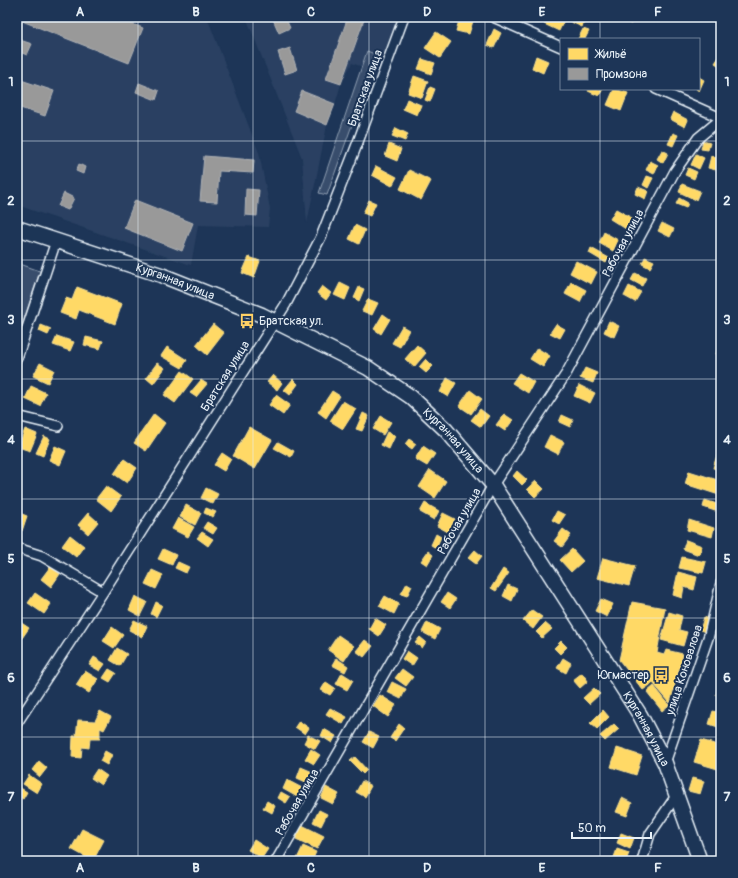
<svg xmlns="http://www.w3.org/2000/svg" width="738" height="878" font-family="Pangolin,sans-serif">
  <style>
    .built { fill: #2a4162 }
    .green { fill: #374d6c; stroke: #909fb2 }
    .homes { fill: #ffd966; stroke: #f8e092 }
    .industry { fill: #999; stroke: #b1b3b6 }
    .lines { fill: none; stroke-linecap: round; stroke-linejoin: round }
    .street-casing { stroke: #e8f1f8; stroke-width: 12 }
    .primary-casing { stroke: #e8f1f8; stroke-width: 17 }
    .street { stroke: #1d3557; stroke-width: 9 }
    .primary { stroke: #1d3557; stroke-width: 14 }
    .grid { fill: none; stroke: #e8f1f8; stroke-width: 1; stroke-opacity: 0.55 }
    .labels { text-anchor: middle; stroke-width: 4; stroke-linejoin: round; paint-order: stroke }
    .street-label { font-size: 12px; fill: #e8f1f8; stroke: #1d3557 }
    .poi-label { font-size: 12px; fill: #e8f1f8; stroke: #1d3557; text-anchor: start }
    .neatline { fill: none; stroke: #e8f1f8; stroke-width: 1.5 }
    .grid-label { font-size: 13px; text-anchor: middle; font-weight: bold; fill: #e8f1f8 }
  </style>
  <rect width="100%" height="100%" fill="#1d3557"/>
  <filter id="ink" filterUnits="userSpaceOnUse"><feTurbulence type="fractalNoise" baseFrequency=".025" numOctaves="2"/><feDisplacementMap in="SourceGraphic" scale="8" xChannelSelector="R" yChannelSelector="G"/><feConvolveMatrix kernelMatrix="1 2 1 2 8 2 1 2 1" color-interpolation-filters="sRGB"/></filter>
  <g filter="url(#ink)">
    <path class="built" d="M17,17h190l52,136 11,56 -2,18 -70,-2 -7,40 -174,-60z
      M246,17h154l-18,57 -30,-11 -11,21 -6,20 -8,21 -20,98 -5,-65z"/>
    <path class="green" d="M367,51l10,4 -50,140 -8,-2z
      M17,263l23,8 -23,70z"/>
    <path class="homes" d="M460,17l13,4 -4,13 -13,-3z
      M548,17l17,1 -6,13 -15,-7z
      M571,17h15l-4,10 -13,-6z
      M617,17h17l-3,7z
      M494,29l7,4 -7,15 -7,-3z
      M583,29l6,2 -4,8h-7z
      M436,32l15,10 -11,16 -15,-10z
      M721,54v13l-6,-4z
      M536,56l12,5 -5,12 -11,-5z
      M422,59l13,4 -4,11 -13,-5z
      M414,76l14,5 -6,17 -14,-5z
      M699,77l5,3 -5,11 -3,-2h3z
      M430,87l5,2 -5,13 -5,-2z
      M589,89h14l-4,7 -11,-5z
      M614,89l14,4 -7,18 -14,-6z
      M407,99l14,6 -4,10 -14,-6z
      M673,112l15,8 -3,7 -15,-8z
      M396,128l12,6 -3,7 -13,-5z
      M673,133l5,2 -5,11 -5,-2z
      M703,141l7,2 -2,7 -7,-1z
      M389,144l12,5 -4,12 -12,-5z
      M662,150l6,3 -5,10 -6,-4z
      M696,154l8,4 -5,11 -8,-4z
      M711,156l9,2 -4,12 -8,-2z
      M650,161l8,4 -4,9 -8,-4z
      M376,166l21,11 -5,9 -20,-11z
      M688,168l9,4 -3,7 -9,-4z
      M409,170l22,11 -10,19 -21,-11z
      M647,176l6,2 -5,10 -5,-3z
      M682,184l18,7 -4,9 -17,-8z
      M638,187l10,4 -3,8 -10,-5z
      M679,198l9,5 -2,5 -10,-4z
      M369,200l7,3 -6,13 -7,-3z
      M616,209l16,9 -6,11 -16,-10z
      M662,223l12,6 -4,8 -12,-6z
      M355,225l10,5 -6,14 -10,-5z
      M604,232l14,8 -5,11 -14,-8z
      M591,248l18,10 -3,5 -17,-10z
      M249,257l11,4 -6,17 -12,-5z
      M645,257l9,4 -4,7 -8,-4z
      M576,261l21,11 -6,12 -21,-11z
      M635,273l11,5 -4,8 -11,-6z
      M571,282l15,8 -6,12 -15,-8z
      M340,283l10,5 -5,12 -11,-5z
      M322,286l9,7 -5,7 -9,-7z
      M629,286l12,6 -6,10 -11,-6z
      M77,287l45,17 -7,20 -36,-14 -3,9 -16,-6 6,-15 6,2z
      M359,287l5,2 -5,12 -5,-3z
      M368,299l10,4 -6,12 -10,-4z
      M383,314l7,5 -9,15 -7,-5z
      M609,321l10,5 -5,11 -10,-5z
      M213,324l11,9 -17,22 -11,-10z
      M556,324l9,5 -5,9 -10,-5z
      M41,325l10,4 -3,6 -9,-4z
      M402,326l7,4 -9,17 -8,-4z
      M57,336l17,6 -4,9 -17,-6z
      M86,337l17,4 -3,8 -16,-4z
      M721,341v15l-5,-2z
      M417,345l9,8 -12,14 -9,-8z
      M167,347l20,13 -5,8 -21,-12z
      M537,348l13,8 -7,11 -13,-8z
      M426,359l7,7 -7,7 -7,-6z
      M40,363l14,7 -6,13 -15,-7z
      M157,363l8,5 -12,16 -7,-6z
      M585,368l12,5 -4,10 -13,-5z
      M182,371l11,8 -18,24 -11,-8z
      M519,373l15,9 -6,11 -16,-10z
      M273,375l9,8 -5,7 -10,-8z
      M447,378l9,5 -8,14 -8,-5z
      M293,379l5,5 -8,11 -6,-5z
      M201,380l6,4 -11,13 -6,-4z
      M579,385l16,8 -5,10 -16,-7z
      M31,386l15,7 -6,13 -15,-7z
      M470,390l12,9 -11,15 -12,-8z
      M332,391l8,5 -14,22 -8,-6z
      M276,395l14,10 -7,10 -14,-10z
      M343,401l13,8 -13,20 -13,-8z
      M721,408v13l-4,-1z
      M480,409l9,7 -8,11 -10,-7z
      M363,413l6,3 -7,15 -6,-2z
      M154,414l11,9 -19,28 -12,-8z
      M504,414l9,6 -8,11 -9,-6z
      M562,415l11,5 -3,7 -11,-5z
      M381,416l10,6 -8,13 -10,-6z
      M249,427l23,13 -17,29 -22,-13z
      M25,429l12,5 -7,17 -12,-4z
      M387,432l8,4 -6,13 -8,-4z
      M550,435l14,7 -6,12 -14,-7z
      M44,436l6,3 -7,17 -7,-3z
      M409,439l7,5 -4,5 -7,-5z
      M278,442l16,9 -3,6 -17,-9z
      M55,446l11,5 -6,14 -11,-5z
      M423,446l12,8 -8,12 -12,-7z
      M222,453l9,6 -7,12 -10,-6z
      M717,455l4,1v14l-8,-2z
      M124,459l13,9 -10,15 -13,-9z
      M430,470l16,11 -11,17 -16,-11z
      M517,471l10,9 -5,5 -9,-9z
      M689,471l32,10 -2,14 -34,-11z
      M536,481l8,8 -9,8 -8,-8z
      M106,486l15,11 -10,14 -15,-12z
      M206,488l12,6 -5,10 -12,-6z
      M705,500l12,4 -2,7 -12,-4z
      M425,503l14,8 -5,9 -14,-8z
      M186,505l15,8 -6,12 -15,-8z
      M206,508l10,4 -3,5 -9,-4z
      M557,511l8,4 -6,9 -7,-4z
      M17,512l10,4 -5,15 -5,-2z
      M88,513l10,9 -10,12 -10,-9z
      M443,513l12,6 -7,13 -11,-6z
      M178,518l16,9 -6,10 -16,-8z
      M689,520l25,8 -2,9 -25,-7z
      M207,522l10,6 -4,6 -10,-6z
      M563,529l8,6 -9,12 -8,-6z
      M202,532l11,7 -5,7 -11,-8z
      M436,534l5,3 -5,11 -5,-3z
      M70,535l14,11 -8,11 -14,-11z
      M686,540l16,6 -3,9 -16,-6z
      M163,549l13,6 -4,10 -14,-6z
      M572,549l11,12 -12,11 -11,-12z
      M475,550l7,6 -6,8 -8,-6z
      M428,551l5,4 -6,10 -6,-4z
      M682,557l24,5 -3,11 -24,-5z
      M603,558l32,8 -6,20 -32,-8z
      M178,562l11,5 -3,6 -11,-5z
      M50,567l10,7 -9,13 -10,-8z
      M503,569l6,4 -13,18 -5,-3z
      M152,570l11,5 -7,14 -11,-5z
      M678,572l19,5 -3,13 -10,-3 -2,11 -9,-3z
      M407,583l5,3 -5,10 -6,-2z
      M508,585l9,4 -5,12 -9,-5z
      M35,593l16,11 -7,10 -16,-11z
      M447,593l9,6 -6,9 -9,-6z
      M135,596l12,6 -7,14 -11,-6z
      M385,596l14,8 -5,10 -15,-8z
      M601,599l12,5 -6,13 -12,-6z
      M156,602l6,3 -6,12 -5,-3z
      M632,602l33,6 -8,45 7,2 2,-5 17,4 -13,49 -17,-20 -10,7 -24,-30z
      M532,610l10,7 -9,12 -10,-8z
      M669,612l13,4 -3,14 8,2 -4,14 -22,-6z
      M704,617l5,2 -4,13 -5,-2z
      M375,618l11,7 -7,11 -10,-7z
      M17,620l12,8 -9,13 -3,-2z
      M134,620l13,6 -5,11 -13,-7z
      M427,622l13,7 -5,10 -13,-7z
      M545,623l7,6 -10,9 -6,-6z
      M112,627l11,8 -9,13 -11,-7z
      M338,635l16,11 -10,15 -16,-11z
      M420,637l6,5 -4,6 -7,-5z
      M365,640l8,6 -9,11 -8,-6z
      M561,641l6,6 -7,7 -6,-6z
      M117,648l10,6 -7,12 -10,-6z
      M407,651l10,7 -5,8 -10,-7z
      M94,657l11,7 -5,7 -11,-6z
      M336,658l12,8 -3,6 -13,-7z
      M563,658l8,5 -5,10 -9,-5z
      M109,669l7,4 -6,9 -7,-4z
      M402,669l11,8 -7,9 -11,-8z
      M85,671l13,8 -9,14 -13,-8z
      M342,673l11,7 -6,10 -11,-6z
      M582,673l6,8 -8,7 -7,-8z
      M326,682l9,6 -5,7 -9,-5z
      M392,682l14,7 -5,10 -14,-7z
      M719,682l2,1v13l-5,-1z
      M654,686l15,19 -7,6 -15,-19z
      M594,688l6,6 -11,10 -6,-6z
      M380,695l16,10 -8,12 -15,-11z
      M330,708l17,9 -4,7 -17,-10z
      M603,710l6,7 -12,12 -7,-6z
      M100,711l11,6 -7,13 -4,-2v11h-10l-1,9 -7,-1 -1,11 -9,-1 1,-21h3l2,-16 17,1z
      M713,711l8,2v15l-12,-4z
      M299,721l10,7 -4,6 -10,-7z
      M399,724l5,4 -9,13 -5,-3z
      M614,724l5,5 -14,12 -5,-5z
      M324,729l12,7 -4,7 -11,-7z
      M369,732l10,5 -6,11 -10,-6z
      M308,735l12,6 -5,8 -11,-6z
      M701,740l20,6v24l-27,-8z
      M617,748l25,8 -6,19 -25,-8z
      M311,749l9,6 -6,9 -9,-5z
      M105,751l7,4 -5,10 -7,-4z
      M355,757l12,13 -4,4 -13,-13z
      M39,761l8,7 -7,9 -8,-7z
      M301,767l14,6 -5,11 -13,-6z
      M97,769l10,7 -6,9 -10,-7z
      M29,775l13,9 -5,9 -14,-9z
      M692,778l12,3 -4,13 -12,-3z
      M287,780l17,9 -5,9 -16,-9z
      M362,781l9,5 -6,11 -9,-5z
      M17,786l10,6 -4,7 -6,-3z
      M326,787l13,7 -6,10 -12,-6z
      M281,792l9,5 -4,6 -8,-5z
      M622,798l10,5 -5,13 -11,-4z
      M267,801l8,5 -3,7 -9,-5z
      M319,810l8,4 -6,12 -8,-4z
      M302,825l22,11 -7,13 -21,-10z
      M82,829l22,11 -11,21 -22,-12z
      M621,833l13,5 -4,11 -13,-6z
      M254,840l14,9 -6,9 -14,-8z
      M303,846l13,6 -4,9h-16z
      M617,849l12,4 -3,8 -13,-1z"/>
    <path class="industry" d="M17,17h97l29,11 -14,35 -112,-44z
      M272,17h13l5,11 -11,5z
      M348,17h17l-24,67 -15,-5z
      M17,39l15,5 -5,11 -10,-4z
      M290,48l7,22 -12,4 -7,-22z
      M21,80l33,11 -9,25 -28,-9v-15z
      M139,83l20,8 -3,9 -20,-8z
      M302,91l33,13 -8,21 -33,-14z
      M204,156l50,4 -1,13 -34,-2 -2,31 -17,-1z
      M79,164l6,3 -2,7 -7,-3z
      M246,189l13,1 -2,26 -12,-1z
      M64,193l10,5 -6,12 -10,-4z
      M135,200l58,23 -11,28 -58,-23z"/>
    <g class="lines">
      <defs>
        <path id="street" d="M493,17l68,30
          M656,89l65,29
          M17,358l39,-117
          M17,416l41,10
          M17,548l25,8 61,36
          M17,723l86,-131 183,-288 35,-67 37,-95 46,-125
          M665,763l44,-128 12,-52
          M276,861l217,-376 73,-111 109,-203 23,-33 23,-19
          M642,861l8,-27 26,-38"/>
        <g id="primary">
          <path id="s1" d="M17,228l144,47 101,40 106,53 43,29 35,33 47,55 147,230 25,48 35,98"/>
        </g>
      </defs>
      <use href="#street" class="street-casing"/>
      <use href="#primary" class="primary-casing"/>
      <use href="#street" class="street"/>
      <use href="#primary" class="primary"/>
    </g>
  </g>
  <path class="grid" d="M138,17v844M253,17v844M369,17v844M485,17v844M600,17v22M600,89v772M17,141h704M17,260h704M17,379h704M17,499h704M17,618h704M17,737h704"/>
  <defs>
    <symbol id="bus-bare" viewBox="-9 -9 18 18"><path d="M-5-6H5V4H4V6H2V4H-2V6H-4V4H-5ZM-3.5-4V0h7V-4ZM-3.5 1.2v1.5H-2V1.2ZM2 1.2v1.5H3.5V1.2Z" fill="#ffd166" stroke="#1d3557" stroke-width="2.5" paint-order="stroke"/></symbol>
  </defs>
  <g fill-rule="evenodd">
    <use href="#bus-bare" x="236" y="310" width="22" height="22"/>
    <use href="#bus-bare" x="650" y="664" width="22" height="22"/>
  </g>
  <g class="labels">
    <g class="street-label">
      <text transform="translate(365 88) rotate(-70)" y="4">Братская улица</text>
      <text transform="translate(623 243) rotate(-62)" y="4">Рабочая улица</text>
      <text dy="4" stroke="none"><textPath href="#s1" startOffset="167">Курганная улица</textPath></text>
      <text transform="translate(225 376) rotate(-58)" y="4">Братская улица</text>
      <text dy="4" stroke="none"><textPath href="#s1" startOffset="491">Курганная улица</textPath></text>
      <text transform="translate(459 521) rotate(-60)" y="4">Рабочая улица</text>
      <text transform="translate(684 670) rotate(-72)" y="4">улица Коновалова</text>
      <text dy="4" stroke="none"><textPath href="#s1" startOffset="839">Курганная улица</textPath></text>
      <text transform="translate(297 802) rotate(-60)" y="4">Рабочая улица</text>
    </g>
    <g class="poi-label">
      <text x="259" y="325">Братская ул.</text>
      <text x="649" y="679" text-anchor="end">Югмастер</text>
    </g>
  </g>
  <rect width="738" height="878" fill="none" stroke="#1d3557" stroke-width="44"/>
  <rect x="560" y="38" width="140" height="52" fill="#1d3557" stroke="#6e8097"/>
  <rect x="568" y="48" width="20" height="12" fill="#ffd966" stroke="#6e8097"/>
  <text x="596" y="58" font-size="12" fill="#e8f1f8">Жильё</text>
  <rect x="568" y="68" width="20" height="12" fill="#999999" stroke="#6e8097"/>
  <text x="596" y="78" font-size="12" fill="#e8f1f8">Промзона</text>
  <path d="M572 832v6h79v-6" fill="none" stroke="#e8f1f8" stroke-width="2"/>
  <text x="578" y="832" font-size="12" fill="#e8f1f8" stroke="#1d3557" stroke-width="3" paint-order="stroke">50 m</text>
  <rect x="22" y="22" width="694" height="834" class="neatline"/>
  <g class="grid-label">
    <text x="80" y="16">A</text>
    <text x="196" y="16">B</text>
    <text x="311" y="16">C</text>
    <text x="427" y="16">D</text>
    <text x="542" y="16">E</text>
    <text x="658" y="16">F</text>
    <text x="11" y="86">1</text>
    <text x="727" y="86">1</text>
    <text x="11" y="205">2</text>
    <text x="727" y="205">2</text>
    <text x="11" y="324">3</text>
    <text x="727" y="324">3</text>
    <text x="11" y="444">4</text>
    <text x="727" y="444">4</text>
    <text x="11" y="563">5</text>
    <text x="727" y="563">5</text>
    <text x="11" y="682">6</text>
    <text x="727" y="682">6</text>
    <text x="11" y="801">7</text>
    <text x="727" y="801">7</text>
    <text x="80" y="872">A</text>
    <text x="196" y="872">B</text>
    <text x="311" y="872">C</text>
    <text x="427" y="872">D</text>
    <text x="542" y="872">E</text>
    <text x="658" y="872">F</text>
  </g>
</svg>
